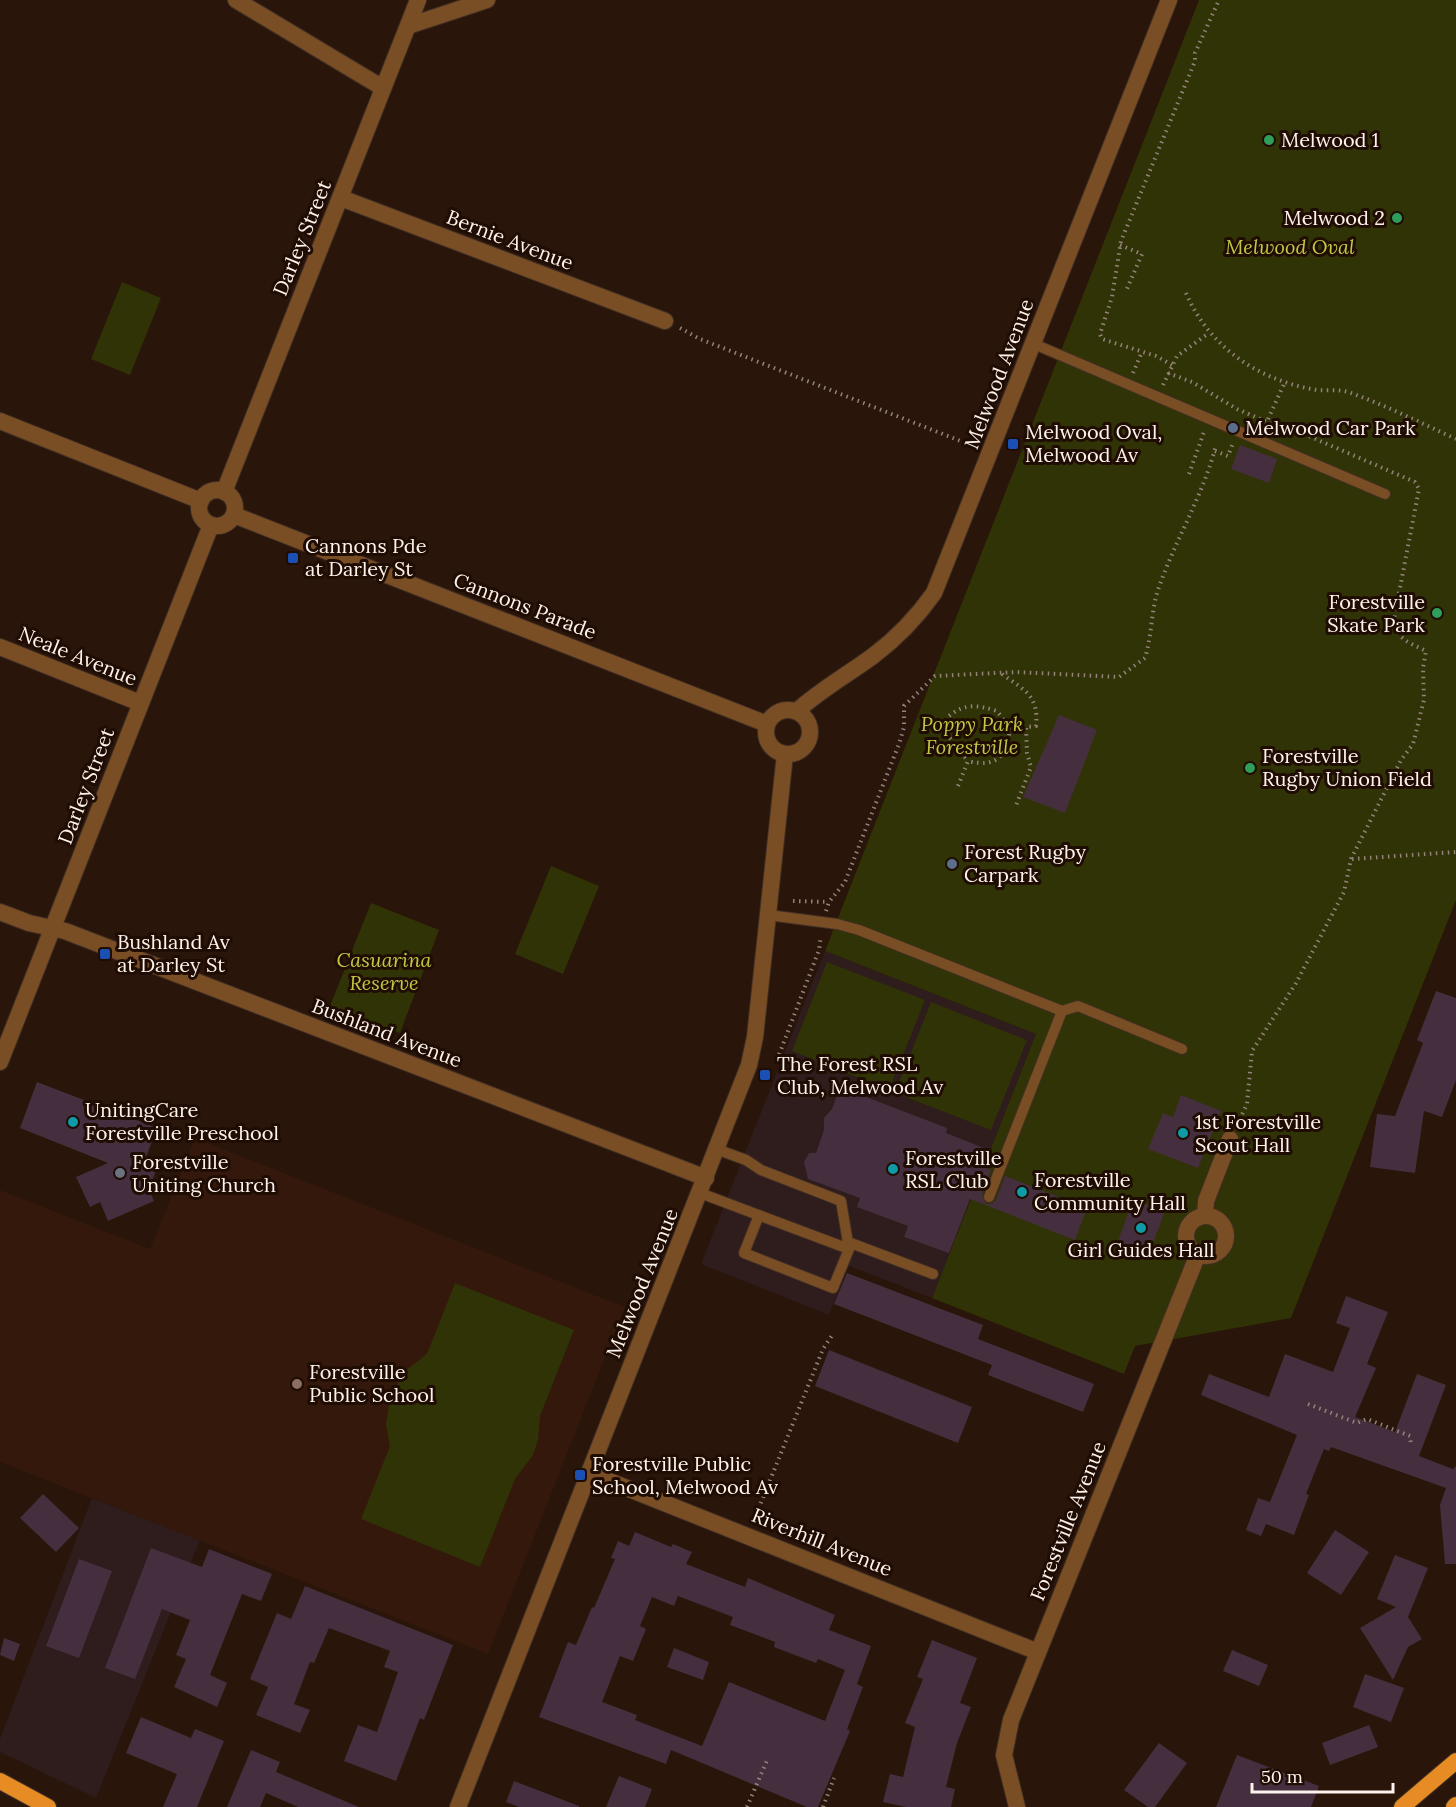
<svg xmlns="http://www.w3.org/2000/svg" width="1456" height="1807" font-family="Lora,serif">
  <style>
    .commercial { fill: #2f1c1c }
    .built { fill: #33180b }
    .park { fill: #303305 }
    .building { fill: #452f3e; fill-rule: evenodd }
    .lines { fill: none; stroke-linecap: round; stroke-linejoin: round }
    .service-casing { stroke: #433025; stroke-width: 12 }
    .minor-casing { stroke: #433025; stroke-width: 18 }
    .trunk-casing { stroke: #433025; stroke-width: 18 }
    .path { stroke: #93837b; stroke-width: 4; stroke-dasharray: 1.5 4.5; stroke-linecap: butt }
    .service { stroke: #7a4e24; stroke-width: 10 }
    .minor { stroke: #7a4e24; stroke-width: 16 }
    .trunk { stroke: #e78c24; stroke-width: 16 }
    .leisure-dot { fill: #2e9e5b; stroke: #1f0c03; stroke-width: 2 }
    .service-dot { fill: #5c6f8a; stroke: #1f0c03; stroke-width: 2 }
    .transit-dot { fill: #1a4fb4; stroke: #1f0c03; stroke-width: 2 }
    .culture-dot { fill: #0f9aa8; stroke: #1f0c03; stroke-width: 2 }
    .worship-dot { fill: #6b7280; stroke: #1f0c03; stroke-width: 2 }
    .education-dot { fill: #8d6e63; stroke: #1f0c03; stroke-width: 2 }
    .labels { text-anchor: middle; stroke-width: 6; stroke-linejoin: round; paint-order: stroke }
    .poi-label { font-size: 20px; fill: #fef2ec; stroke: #1f0c03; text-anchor: start }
    .street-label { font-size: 20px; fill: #fef2ec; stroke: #1f0c03 }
    .park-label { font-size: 20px; font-style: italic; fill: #c1c944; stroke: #1f0c03 }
  </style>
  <rect width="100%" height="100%" fill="#29150a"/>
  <path class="commercial" d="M825,951l211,83 -104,264 -83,-32 -20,49 -128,-51z
    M92,1498l108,42 -104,258 -96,-46v-13z"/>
  <path class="built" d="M195,1138l430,169 -137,347 -488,-192v-272l150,59z"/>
  <path class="park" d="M1199,0h257v900l-165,418 -156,28 -11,28 -192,-76 104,-264 -211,-83z
    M122,282l39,16 -31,77 -39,-16z
    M551,866l48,20 -36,88 -48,-20z
    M371,903l68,27 -39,103 -70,-27z
    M827,962l98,38 -36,90 -97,-39z
    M931,1002l96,38 -36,90 -96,-37z
    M455,1283l119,47 -34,86 -2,24 -5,15 -18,24 -35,88 -119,-48 29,-73 -4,-21 4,-27 14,-26 23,-18z"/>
  <path class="building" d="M1240,445l37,14 -8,24 -38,-14z
    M1059,715l38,15 -32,83 -42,-16z
    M1436,991l20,7v82l-14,37 -18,-6 -9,62 -45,-6 7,-53 18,2 28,-73 -6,-3z
    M37,1082l120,46 -12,32 13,5 -9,24 5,12 -46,20 -8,-19 -10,5 -14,-30 32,-14 -88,-35z
    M840,1087l107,41 -1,5 43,17 -6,17 8,3 -9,25 4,9h5l5,-4 9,-24 82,32 -12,32 -105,-41 -21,54 -45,-16 4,-11 -51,-19 3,-9 -52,-19 -4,-17 5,-9h7l8,-23v-12l8,-9z
    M1181,1095l40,16 -23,57 -50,-19 15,-36 10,4z
    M1133,1200l32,11 -17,45 -31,-12z
    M847,1273l136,52 -5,14 116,45 -11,28 -95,-37 4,-10 -158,-61z
    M1346,1296l42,16 -21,52 9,4 -21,49 40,15 22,-58 29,11 -27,71 34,13 3,-3v98h-11l-5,-59 6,-17 -115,-41 -2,4 -5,-2 -18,45 3,1 -15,40 -28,-11 -5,12 -15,-6 12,-32 12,4 27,-67 -96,-40 8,-21 60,23 16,-43 48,18 17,-44 -14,-5z
    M829,1350l143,57 -14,36 -143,-57z
    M43,1494l36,34 -23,24 -36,-34z
    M1335,1530l34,22 -28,43 -34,-22z
    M635,1532l36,15 2,-3 19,8 -6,12 59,23 3,-9 87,37 -6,15 42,16 -14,38 6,3 -16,42 3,2 -32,76h-11l-136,-57 -5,14 -127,-47 29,-75 8,3 16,-38 2,1 21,-49 -4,-1 7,-17 11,5zM678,1596l55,21 -3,8 45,17 -1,5 42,16 2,-4 27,11 -20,51 -96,-39 -27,64 -67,-26 2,-5 -35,-13 18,-46 13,5 13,-32 -6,-3 12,-29 22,9z
    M151,1548l51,19 7,-18 63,25 -11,27 -19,-7 -32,81 17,8 -10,24 -43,-20 12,-28 -10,-4 14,-35 -28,-11 -27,70 -30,-11z
    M1395,1555l33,13 -20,49 14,22 -14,8 -15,33 -33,-52 36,-21 -19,-8z
    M79,1559l33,12 -33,87 -33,-12z
    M305,1586l148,59 -29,75 -4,-2 -24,63 -52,-20 14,-36 19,7 21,-60 -14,-5 6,-16 -61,-23 -15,35 -4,-1 -16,42 16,6 -10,23 -44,-18 12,-28 -18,-8 27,-66 14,6z
    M4,1638l16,6 -6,17 -14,-6z
    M932,1640l45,18 -17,45 11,4 -14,36 -11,44 9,2 -4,18h-45l-23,-5 7,-28 13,3 12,-50 -10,-4 18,-44 -6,-2z
    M674,1648l35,14 -6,18 -36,-13z
    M1232,1650l36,15 -9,21 -36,-15z
    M1365,1674l39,14 -13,34 -38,-15z
    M141,1717l50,21 4,-9 29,12 -27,66h-34l14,-33 -51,-21z
    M1369,1725l9,22 -48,18 -8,-22z
    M1159,1743l28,20 -32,44h-7l-24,-17z
    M251,1750l29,12 -4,10 83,35h-61l-32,-14 -6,14h-33z
    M1237,1755l82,31 -8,21h-95z
    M619,1776l33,13 -7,18h-39z
    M514,1781l65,25v1h-60l-13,-5z"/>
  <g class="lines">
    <defs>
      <path id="service" d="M1034,344l351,150
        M768,915l69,9 22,6 203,81 16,-5 104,43
        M716,1149l30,11 15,10 80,31 8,48 -16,39 -89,-35 15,-38
        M700,1193l149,56
        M989,1197l73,-186
        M848,1242l85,32"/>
      <path id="minor" d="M236,0l147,88
        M408,26l79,-26
        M341,198l324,123
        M0,421l201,80
        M199 508a18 18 0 1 1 36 0a18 18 0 1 1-36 0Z
        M224,492l194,-492
        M234,515l533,209
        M0,647l140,56
        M766 732a22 22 0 1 1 44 0a22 22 0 1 1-44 0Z
        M797,711c23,-21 50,-36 76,-55 24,-18 44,-39 61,-63l235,-593
        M0,912l29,11 36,8 641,247
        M0,1062l211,-537
        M1205,1216l1,-15 24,-62
        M1186 1236a20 20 0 1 1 40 0a20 20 0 1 1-40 0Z
        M589,1473l449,179
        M458,1807l291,-742 6,-28 30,-283
        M1017,1807l-13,-52 7,-35 187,-466"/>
      <path id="trunk" d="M0,1781l48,26
        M1402,1807l54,-46
        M1454,1807l2,-2"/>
    </defs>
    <use href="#service" class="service-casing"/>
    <use href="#minor" class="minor-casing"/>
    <use href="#trunk" class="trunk-casing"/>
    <path class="path" d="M1120,245l22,9 -16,37
      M1186,293c23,53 69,85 125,96 13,3 28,-1 40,4 36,13 70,30 105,46
      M680,328l20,11 276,108
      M1172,365l-16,-9 -54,-17 -2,-5 12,-37 9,-56 74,-180v-8l24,-53
      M1133,373l9,-21
      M1168,373l24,9 45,27 58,25h9l111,48 4,7 -25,130c1,20 16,24 32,32l-3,17 1,32 -11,44 -12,16 -50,99 -7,33 -48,91 -44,68 -5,53 -10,21
      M1163,385l14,-29 32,-23
      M1263,430l21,-46
      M1215,451l13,5 5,-13
      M1189,474l15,-42
      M1002,674c22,16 37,21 34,52l-10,1 1,26 4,14 -16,41
      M958,786l10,-25c29,7 39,-5 42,-33l-13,-17c-19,-6 -32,-8 -48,5v21l19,24
      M1352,859l104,-7
      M793,901l36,1
      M826,911l3,-9 16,-20 54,-138 5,-17v-21l31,-30 81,-4 103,5 26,-19c7,-22 6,-47 13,-68 17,-50 45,-94 58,-145
      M777,1060l42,-110 2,-14
      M1308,1404l49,19 10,-4 43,17 1,8
      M754,1520l69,-171 10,-15
      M747,1807l21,-49
      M823,1807l11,-29"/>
    <use href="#service" class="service"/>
    <use href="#minor" class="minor"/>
    <use href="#trunk" class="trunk"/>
  </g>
  <g class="leisure-dot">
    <circle cx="1269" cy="140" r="6"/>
    <circle cx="1397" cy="218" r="6"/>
    <circle cx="1437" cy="613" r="6"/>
    <circle cx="1250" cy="768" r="6"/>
  </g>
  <g class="service-dot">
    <circle cx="1233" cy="428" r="6"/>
    <circle cx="952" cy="864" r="6"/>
  </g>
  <g class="transit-dot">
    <rect x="1007" y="438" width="12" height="12" rx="3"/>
    <rect x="287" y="552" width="12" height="12" rx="3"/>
    <rect x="99" y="948" width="12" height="12" rx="3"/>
    <rect x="759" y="1069" width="12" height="12" rx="3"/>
    <rect x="574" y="1469" width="12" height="12" rx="3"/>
  </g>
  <g class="culture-dot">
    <circle cx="73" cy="1122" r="6"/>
    <circle cx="1183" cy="1133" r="6"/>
    <circle cx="893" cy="1169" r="6"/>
    <circle cx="1022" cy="1192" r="6"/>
    <circle cx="1141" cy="1228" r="6"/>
  </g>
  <circle class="worship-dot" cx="120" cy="1173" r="6"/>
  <circle class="education-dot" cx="297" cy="1384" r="6"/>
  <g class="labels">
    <g class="poi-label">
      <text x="1281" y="147">Melwood 1</text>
      <text x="1385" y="225" text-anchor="end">Melwood 2</text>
      <text x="1245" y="435">Melwood Car Park</text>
      <text x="1025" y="439">Melwood Oval,<tspan x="1025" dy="23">Melwood Av</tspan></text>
      <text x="305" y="553">Cannons Pde<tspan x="305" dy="23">at Darley St</tspan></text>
      <text x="1425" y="609" text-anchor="end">Forestville<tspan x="1425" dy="23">Skate Park</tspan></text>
      <text x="1262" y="763">Forestville<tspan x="1262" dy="23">Rugby Union Field</tspan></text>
      <text x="964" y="859">Forest Rugby<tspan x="964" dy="23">Carpark</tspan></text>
      <text x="117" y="949">Bushland Av<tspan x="117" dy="23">at Darley St</tspan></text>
      <text x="777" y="1071">The Forest RSL<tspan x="777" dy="23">Club, Melwood Av</tspan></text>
      <text x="85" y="1117">UnitingCare<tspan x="85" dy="23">Forestville Preschool</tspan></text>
      <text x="1195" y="1129">1st Forestville<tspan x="1195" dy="23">Scout Hall</tspan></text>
      <text x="905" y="1165">Forestville<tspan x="905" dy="23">RSL Club</tspan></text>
      <text x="132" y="1169">Forestville<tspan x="132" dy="23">Uniting Church</tspan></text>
      <text x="1034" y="1187">Forestville<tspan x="1034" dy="23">Community Hall</tspan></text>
      <text x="1141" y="1257" text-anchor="middle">Girl Guides Hall</text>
      <text x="309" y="1379">Forestville<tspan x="309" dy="23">Public School</tspan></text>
      <text x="592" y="1471">Forestville Public<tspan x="592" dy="23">School, Melwood Av</tspan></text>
    </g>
    <g class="street-label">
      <text transform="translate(302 238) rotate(-68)" y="7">Darley Street</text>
      <text transform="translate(510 240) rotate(21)" y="7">Bernie Avenue</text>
      <text transform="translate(999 374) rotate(-69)" y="7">Melwood Avenue</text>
      <text transform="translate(525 606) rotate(21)" y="7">Cannons Parade</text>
      <text transform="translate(78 656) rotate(22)" y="7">Neale Avenue</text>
      <text transform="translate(86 786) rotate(-69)" y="7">Darley Street</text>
      <text transform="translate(387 1033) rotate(21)" y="7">Bushland Avenue</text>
      <text transform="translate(642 1283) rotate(-68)" y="7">Melwood Avenue</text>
      <text transform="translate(1068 1521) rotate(-68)" y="7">Forestville Avenue</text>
      <text transform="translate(822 1542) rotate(22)" y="7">Riverhill Avenue</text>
    </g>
    <g class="park-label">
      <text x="1290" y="254">Melwood Oval</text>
      <text x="972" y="731">Poppy Park<tspan x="972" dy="23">Forestville</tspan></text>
      <text x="384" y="967">Casuarina<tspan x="384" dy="23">Reserve</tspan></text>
    </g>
  </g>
  <path d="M1252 1783v9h141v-9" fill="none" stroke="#fef2ec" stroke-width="3"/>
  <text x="1261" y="1783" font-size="18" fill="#fef2ec" stroke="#1f0c03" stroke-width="4.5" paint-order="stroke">50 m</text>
</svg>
